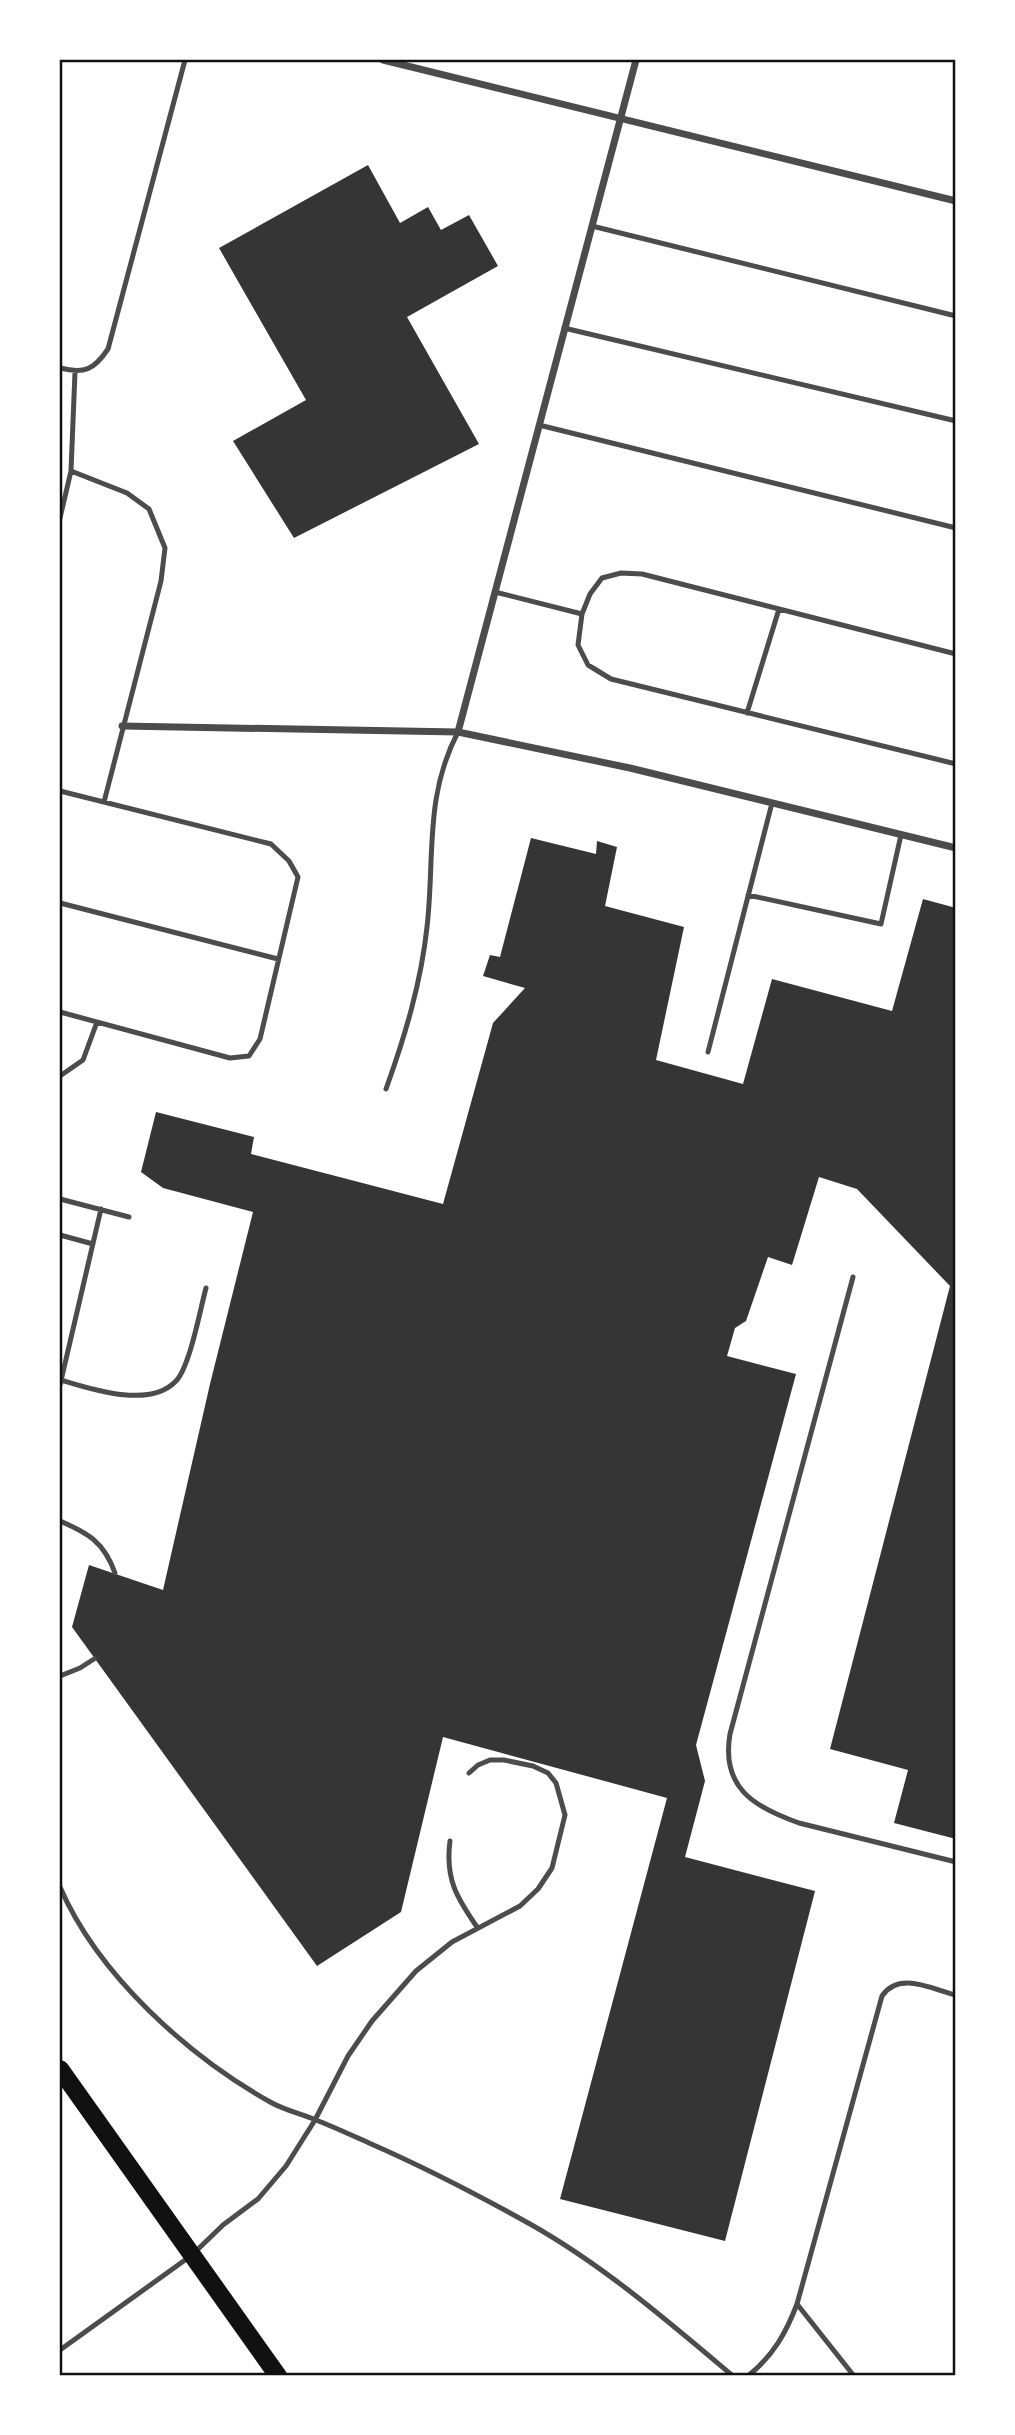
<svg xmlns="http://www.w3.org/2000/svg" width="1015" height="2435" font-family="Lato,sans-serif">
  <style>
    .building { fill: #353535 }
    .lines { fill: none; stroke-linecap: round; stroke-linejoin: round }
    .service { stroke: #4c4c4c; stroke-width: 5 }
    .minor { stroke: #4c4c4c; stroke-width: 7 }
    .primary { stroke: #111; stroke-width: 18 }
    .neatline { fill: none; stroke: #111; stroke-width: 2.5 }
  </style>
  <rect width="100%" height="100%" fill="#fff"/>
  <path class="building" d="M368,165l32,58 28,-16 13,23 28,-15 29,51 -91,51 72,127 -185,94 -61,-97 73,-41 -87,-152z
    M531,838l65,16 1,-13 20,6 -12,59 79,21 -28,133 87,24 29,-105 120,32 31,-112 33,9v931l-62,-16 14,-53 -78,-21 120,-463 -93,-97 -38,-12 -27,88 -24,-8 -22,64 -11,7 -8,28 69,18 -100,371 9,36 -20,76 130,34 -90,350 -165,-42 107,-401 -224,-61 -42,175 -84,54 -245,-339 17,-62 74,25 47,-206 43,-172 -90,-24 -22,-16 15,-60 98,25 -3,17 192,50 50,-181 32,-35 -42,-12 7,-21 10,2z"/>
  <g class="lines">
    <path class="service" d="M592,226l364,90
      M564,328l392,93
      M60,368c24,6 34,2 48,-19l77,-289
      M75,372l-4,99 56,22 22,16 16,39 -4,33 -57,221
      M539,425l417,103
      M60,518l11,-47
      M495,592l87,22
      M956,654l-314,-80 -21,-1 -19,5 -12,16 -8,20 -4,31 10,20 23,14 345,85
      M747,713l32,-104
      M60,791l211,53 18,17 9,16 -38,162 -11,17 -19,2 -170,-46
      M748,895l133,29 20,-89
      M60,903l218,56
      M708,1052l64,-249
      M60,1076l23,-16 14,-38
      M386,1089c19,-53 35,-106 41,-162 8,-69 -3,-130 31,-195
      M60,1199l69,18
      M60,1235l33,9
      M853,1277l-123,457c-9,53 23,73 69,89l157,39
      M61,1380c30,9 89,29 115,1 14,-15 24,-71 30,-93
      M60,1385l41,-176
      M60,1521c28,12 44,21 55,52
      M60,1676l20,-8 14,-9
      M450,1841c-5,38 7,57 27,86
      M60,1887c38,88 129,170 212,216 13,7 29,11 44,17 18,7 35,15 53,23 55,24 109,52 161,81 73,41 139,98 203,152
      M797,2304l57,72
      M60,2350l132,-95 31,-30 35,-26 28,-33 29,-46 33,-64 24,-35 44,-50 36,-29 68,-36 18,-17 14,-21 13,-53 -9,-32 -8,-10 -15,-7 -29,-6h-14l-12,5 -9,8
      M588,2376h1
      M748,2376c25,-20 38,-43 49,-72l85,-308c17,-25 49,-7 74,-1"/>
    <path class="minor" d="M383,60l573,141
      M122,726l336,6 172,36 326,80
      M458,732l178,-672"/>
    <path class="primary" d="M60,2069l218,307"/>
  </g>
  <rect width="1015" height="2435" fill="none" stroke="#ffffff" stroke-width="122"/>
  <rect x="61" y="61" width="893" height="2313" class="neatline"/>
</svg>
